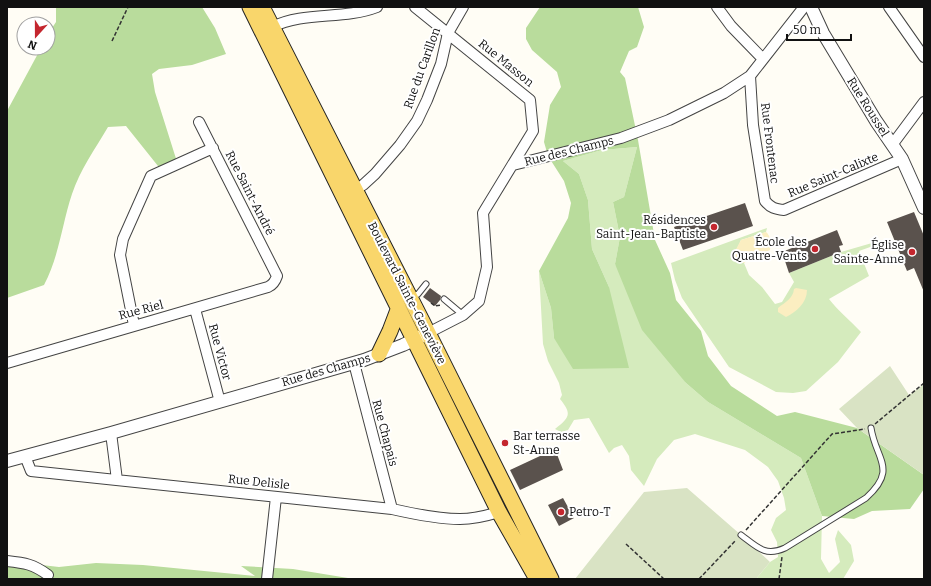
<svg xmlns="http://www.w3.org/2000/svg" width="931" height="586" font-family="Bitter,serif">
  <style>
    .green { fill: #d5ebbd }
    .forest { fill: #b9dc9c }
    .sand { fill: #fbeec1 }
    .cemetery { fill: #d9e3c4 }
    .building { fill: #5a524d }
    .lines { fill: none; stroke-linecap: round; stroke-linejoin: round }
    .service-casing { stroke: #444; stroke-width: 7 }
    .minor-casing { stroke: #444; stroke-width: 12 }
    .tertiary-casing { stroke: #444; stroke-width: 14 }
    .primary-casing { stroke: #222; stroke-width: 17 }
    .path { stroke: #333; stroke-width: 1.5; stroke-dasharray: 4 2; stroke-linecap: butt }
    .service { stroke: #fff; stroke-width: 5 }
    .minor { stroke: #fff; stroke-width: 10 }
    .tertiary { stroke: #fff; stroke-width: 12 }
    .primary { stroke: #f9d66b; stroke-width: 15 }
    .poi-dot { fill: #c4262e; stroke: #fff; stroke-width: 1.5 }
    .labels { text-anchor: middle; stroke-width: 4; stroke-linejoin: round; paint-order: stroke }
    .street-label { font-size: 12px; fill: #111; stroke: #fff }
    .poi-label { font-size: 12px; fill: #111; stroke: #fff; text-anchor: end }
  </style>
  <rect width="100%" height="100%" fill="#fffdf5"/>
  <path class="green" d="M637,147l-13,50 -11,5 7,35 -5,27 71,119 22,19 93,56 21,58 -1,43 8,14 11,-11 -5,-23 3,-9 13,15 3,16 -11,18h-87l14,-17 8,-5 -1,-15 -6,-12 5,-12 10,-8 -2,-12 -6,-17 -10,-14 -23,-17 -50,-16 -21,6 -17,19 -13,27 -13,-16 -2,-14 -7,-11 -8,3 -5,5 -20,-35 -15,2 -6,10 -7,2 -6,-3c15,-12 17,-15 5,-30l2,-4 -3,-12 -11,-22 -5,-17 -4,-73 12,37 3,30 55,-51 -17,-38 -4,-49 -9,-26 -16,-13 39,-11z
    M767,228l-1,4 -25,8 -7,15 3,6 7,2 5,12 13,12 13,17 7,-2 12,-20 -5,-9 52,-21 31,-9 1,3 -14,5 10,25 -40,23c9,12 21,21 32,33l-23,30 -32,29 -13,2 -17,-1 -47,-25 -47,-69 -7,-18 -4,-17z"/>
  <path class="forest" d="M56,7h146l13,21 11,26 -34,11 -33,4 -7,5 3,18 23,73 -16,6 -36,-45 -18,1c-13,22 -28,43 -36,67 -10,30 -13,63 -28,91l-37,13v-187l34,-63h7v-14l8,-12z
    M540,7h98l6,20 -7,20 -8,4 -9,21 5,6 13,62 17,100 15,33 6,27 25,31 7,25 23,30 46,30 18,-4 62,16 67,47v14l-14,20 -38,2 -18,8 -32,-3 -21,-58 -93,-56 -22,-19 -44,-53 -27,-66 5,-27 -7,-35 11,-5 13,-50 -35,3 -39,11 16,13 9,26 4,49 17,38 20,81 -56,1 -19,-31 -3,-30 -12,-37 29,-53 3,-15 -7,-22 -16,-25 -4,-14 6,-37 11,-18 -4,-15 -25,-22 -6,-11v-11z
    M7,561l52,6 37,-4 47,2 112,11 -14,-10 52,3 61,10h-347z"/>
  <path class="sand" d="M766,232c5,4 5,12 4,18l-19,8 -7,5 -7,-2 -4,-6 8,-15z
    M796,288l11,2c0,13 -11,22 -21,27l-8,-5v-4c7,-6 15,-9 16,-19z"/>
  <path class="cemetery" d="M890,366l19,29 15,-11v91l-67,-47 -18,-19z
    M687,488l54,47 29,27 -14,17h-181l69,-87z"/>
  <path class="building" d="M745,203l8,23 -70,24 -9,-23z
    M914,212l10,24v56l-10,-24 -7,3 -20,-49z
    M837,230l6,15 -4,1 2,6 -52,21 -7,-21z
    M430,288l11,8 -1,4 -5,6 -12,-9z
    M555,449l8,21 -43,20 -10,-20z
    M563,498l11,20 -15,8 -11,-21z"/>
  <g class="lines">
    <defs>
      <path id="service" d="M411,298l7,-4 8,-10
        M444,299l19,16
        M741,535c16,12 24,22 44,13l81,-50c32,-29 10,-38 5,-70"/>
      <path id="minor" d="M415,7l115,93 3,31 -50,82 4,54 -8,34 -16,14 -35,18
        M717,7l14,19 32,33
        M889,7l35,50
        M272,27c33,-16 71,-7 105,-20
        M750,76l3,49 12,76c6,7 10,8 19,9l118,-51
        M892,145l32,-43
        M513,165l108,-27 48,-18 55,-27 26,-17 54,-69
        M355,190l8,-5 12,-11 25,-29 17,-24 10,-21 14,-36 7,-31 15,-26
        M195,309l25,93
        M134,325l-14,-70 3,-16 28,-63 62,-28
        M7,363c87,-26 174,-50 261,-76 5,-2 7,-5 9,-11l-78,-154
        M354,363l38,146
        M111,433l6,47
        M25,456l6,15 361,38c22,5 45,10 68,10 13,0 26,-3 39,-7
        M7,561c18,2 26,3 41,14
        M267,579l9,-82"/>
      <path id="tertiary" d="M811,7l12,26 53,88 26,38 22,49
        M7,461l104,-28 253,-73 39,-15 25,-12"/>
      <path id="primary" d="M250,7l249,505 38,67
        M262,7l160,314 129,258
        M379,354l11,-23 8,-21"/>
    </defs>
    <use href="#service" class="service-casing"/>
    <use href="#minor" class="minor-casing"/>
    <use href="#tertiary" class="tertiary-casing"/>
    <use href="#primary" class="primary-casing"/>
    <path class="path" d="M112,41l16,-34
      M431,303l4,3 7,-1
      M875,424l49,-41
      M746,530l86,-96 33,-5
      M626,544l38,35
      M699,579l37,-39
      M779,579l3,-22"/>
    <use href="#service" class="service"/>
    <use href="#minor" class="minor"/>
    <use href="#tertiary" class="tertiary"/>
    <use href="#primary" class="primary"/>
  </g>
  <g class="poi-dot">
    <circle cx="714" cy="227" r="4"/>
    <circle cx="815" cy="249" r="4"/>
    <circle cx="912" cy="252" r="4"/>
    <circle cx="505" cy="443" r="4"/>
    <circle cx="561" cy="512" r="4"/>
  </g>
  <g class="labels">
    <g class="street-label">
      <text transform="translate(506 63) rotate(39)" y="4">Rue Masson</text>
      <text transform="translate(422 68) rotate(-70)" y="4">Rue du Carillon</text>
      <text transform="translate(868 107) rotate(58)" y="4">Rue Roussel</text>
      <text transform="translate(770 143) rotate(83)" y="4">Rue Frontenac</text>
      <text transform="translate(569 151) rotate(-14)" y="4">Rue des Champs</text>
      <text transform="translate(833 175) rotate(-23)" y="4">Rue Saint-Calixte</text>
      <text transform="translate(250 193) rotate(63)" y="4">Rue Saint-André</text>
      <text transform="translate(407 293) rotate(63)" y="4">Boulevard Sainte-Geneviève</text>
      <text transform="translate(141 310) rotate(-15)" y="4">Rue Riel</text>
      <text transform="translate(220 352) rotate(75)" y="4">Rue Victor</text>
      <text transform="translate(326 370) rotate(-16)" y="4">Rue des Champs</text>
      <text transform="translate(385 433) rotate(75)" y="4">Rue Chapais</text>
      <text transform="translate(259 482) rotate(6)" y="4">Rue Delisle</text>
    </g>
    <g class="poi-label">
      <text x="706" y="224">Résidences<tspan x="706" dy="14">Saint-Jean-Baptiste</tspan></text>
      <text x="807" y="246">École des<tspan x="807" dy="14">Quatre-Vents</tspan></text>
      <text x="904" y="249">Église<tspan x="904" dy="14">Sainte-Anne</tspan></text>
      <text x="513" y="440" text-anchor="start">Bar terrasse<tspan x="513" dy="14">St-Anne</tspan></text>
      <text x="569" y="516" text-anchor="start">Petro-T</text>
    </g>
  </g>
  <rect width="931" height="586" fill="none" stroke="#111111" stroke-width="16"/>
  <g transform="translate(36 36) rotate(201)"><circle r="19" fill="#ffffff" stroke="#a0a0a0"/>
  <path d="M0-3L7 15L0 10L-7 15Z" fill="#c4262e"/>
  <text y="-6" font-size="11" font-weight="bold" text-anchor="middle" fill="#111111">N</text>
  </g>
  <path d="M787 34v6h64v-6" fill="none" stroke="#111111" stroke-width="2"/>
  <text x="793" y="34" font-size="12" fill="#111111" stroke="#ffffff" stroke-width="3" paint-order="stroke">50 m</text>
</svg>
